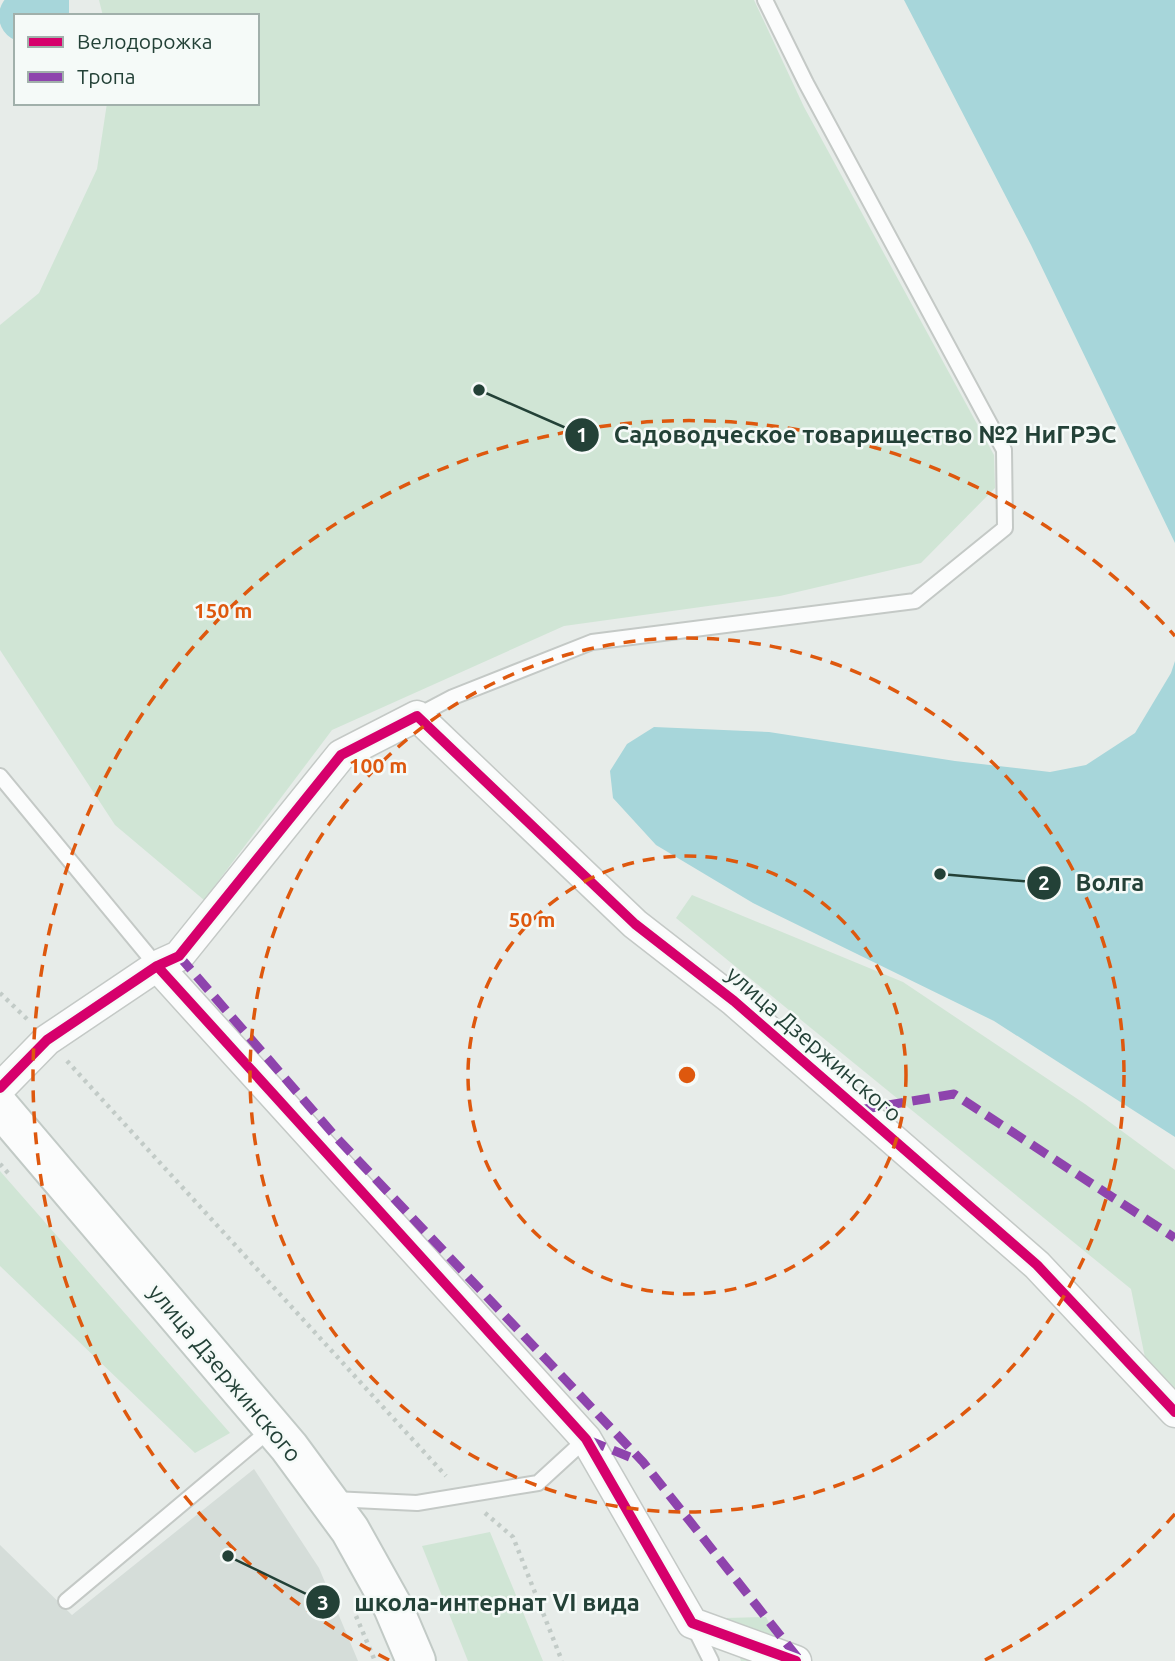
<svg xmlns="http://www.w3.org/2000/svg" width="1175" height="1661" font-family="Ubuntu,sans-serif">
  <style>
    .built { fill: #d5ddd9 }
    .green { fill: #d0e5d5 }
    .water { fill: #a7d6da }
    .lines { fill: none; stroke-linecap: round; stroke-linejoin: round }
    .river { stroke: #a7d6da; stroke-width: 52 }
    .service-casing { stroke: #c4c9c6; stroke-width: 18 }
    .minor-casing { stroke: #c4c9c6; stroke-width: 33 }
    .secondary-casing { stroke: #c2cac6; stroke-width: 42 }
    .path { stroke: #c2cbc7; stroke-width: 4.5; stroke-dasharray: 3.5 5; stroke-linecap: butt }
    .service { stroke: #fbfcfc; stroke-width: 14 }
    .minor { stroke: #fbfcfc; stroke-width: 30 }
    .secondary { stroke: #fbfcfc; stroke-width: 38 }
    .quiet { stroke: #8e44ad; stroke-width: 9; stroke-dasharray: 18 9; stroke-linecap: butt }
    .cycleway-casing { stroke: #f5faf8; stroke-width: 15 }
    .cycleway { stroke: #d6006c; stroke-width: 10 }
    .ring { fill: none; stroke: #de580e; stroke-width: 3.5; stroke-dasharray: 12 9 }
    .labels { text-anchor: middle; stroke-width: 5; stroke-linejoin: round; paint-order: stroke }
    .street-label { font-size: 23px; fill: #234137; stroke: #f5faf8 }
    .centre { fill: #de580e; stroke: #f5faf8; stroke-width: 3.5 }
    .ring-label { font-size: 21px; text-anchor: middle; font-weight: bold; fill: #de580e; stroke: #f5faf8; stroke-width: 5; stroke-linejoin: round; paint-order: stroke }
    .leader { fill: none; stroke: #234137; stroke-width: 2.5 }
    .callout-dot { fill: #234137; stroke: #f5faf8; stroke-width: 2.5 }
    .mark-label { font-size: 21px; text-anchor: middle; font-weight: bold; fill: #fff }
    .callout-label { font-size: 24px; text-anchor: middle; font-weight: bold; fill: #234137; stroke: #f5faf8; stroke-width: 5; stroke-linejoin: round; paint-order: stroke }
  </style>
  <rect width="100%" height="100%" fill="#e7ece9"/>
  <path class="built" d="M254,1469l65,99 39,93h-358v-116l72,70z"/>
  <path class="green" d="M99,0h655l50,107 190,348 1,33 -74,75 -141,33 -216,30 -232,104 -128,170 -89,-75 -115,-175v-325l39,-32 58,-124 10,-66h150v-87h-154z
    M692,895l211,87 182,122 90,66v238l-25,-26 -19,-93 -455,-371z
    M0,1171l230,262 -35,20 -195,-187z
    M490,1532l53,129h-75l-46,-115z
    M766,1617l24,44h-49l-15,-43z"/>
  <path class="water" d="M904,0h271v543l-144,-298z
    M1175,661v476l-181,-116 -241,-118 -97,-58 -43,-47 -3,-27 17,-27 27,-17 115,5 186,29 95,11 36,-7 49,-32 36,-60z"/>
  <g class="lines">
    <path class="river" d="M25,16l18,-4v-12"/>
    <defs>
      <path id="service" d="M417,716l36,-19 139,-55 323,-41 90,-73 -1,-78 -198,-367 -41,-83
        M0,776l157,190
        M333,1499l84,4 121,-20 48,-44
        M66,1601l205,-172
        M693,1625l18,36"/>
      <path id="minor" d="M157,966l429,473 106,184 104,38
        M0,1088l47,-48 110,-74 22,-10 162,-201 76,-39 218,208 99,77 303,264 138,147"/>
      <path id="secondary" d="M0,1107l289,340 61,83 43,77 23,54"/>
    </defs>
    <use href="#service" class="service-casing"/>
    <use href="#minor" class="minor-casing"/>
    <use href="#secondary" class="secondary-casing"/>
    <path class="path" d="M0,993l27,26
      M67,1061l379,415
      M0,1164l9,10
      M485,1513l28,24 49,124
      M356,1616l19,45"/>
    <use href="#service" class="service"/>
    <use href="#minor" class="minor"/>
    <use href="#secondary" class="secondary"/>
    <path class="quiet" d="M179,956l156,180 308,326 155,196
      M859,1110l95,-16 221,144
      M588,1440l49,20"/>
    <defs>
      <path id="cycleway" d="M157,966l429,473 106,184 104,38
        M0,1088l47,-48 110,-74 22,-10 162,-201 76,-39 218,208 99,77 303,264 138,147"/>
    </defs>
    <use href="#cycleway" class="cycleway-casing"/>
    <use href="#cycleway" class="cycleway"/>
  </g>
  <g class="ring">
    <circle cx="687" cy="1075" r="219"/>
    <circle cx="687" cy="1075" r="437"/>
    <path d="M1175 1514A656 656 0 0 1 985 1660M389 1660A656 656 0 1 1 1175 636"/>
  </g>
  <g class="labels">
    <g class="street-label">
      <text transform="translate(814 1044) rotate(41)" y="8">улица Дзержинского</text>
      <text transform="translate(225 1373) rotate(50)" y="8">улица Дзержинского</text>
    </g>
  </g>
  <circle cx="687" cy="1075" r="10" class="centre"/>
  <g class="ring-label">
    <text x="223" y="618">150 m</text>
    <text x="378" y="773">100 m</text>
    <text x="532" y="927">50 m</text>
  </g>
  <path class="leader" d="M479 390L582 435M940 874L1044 883M228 1556L323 1602"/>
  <g class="callout-dot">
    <circle cx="479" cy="390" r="7"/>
    <circle cx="940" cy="874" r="7"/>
    <circle cx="228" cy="1556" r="7"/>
    <circle cx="582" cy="435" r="18"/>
    <circle cx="1044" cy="883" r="18"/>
    <circle cx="323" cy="1602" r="18"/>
  </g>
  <g class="mark-label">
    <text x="582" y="442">1</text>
    <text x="1044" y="890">2</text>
    <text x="323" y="1610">3</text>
  </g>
  <g class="callout-label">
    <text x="865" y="443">Садоводческое товарищество №2 НиГРЭС</text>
    <text x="1110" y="891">Волга</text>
    <text x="497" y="1611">школа-интернат VI вида</text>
  </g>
  <rect x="14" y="14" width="245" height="91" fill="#f5faf8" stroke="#a1b0ab" stroke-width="2"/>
  <rect x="28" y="37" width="35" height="10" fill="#d6006c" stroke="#a1b0ab" stroke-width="2"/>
  <text x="77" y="49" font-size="21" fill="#234137">Велодорожка</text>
  <rect x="28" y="72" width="35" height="10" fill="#8e44ad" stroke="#a1b0ab" stroke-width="2"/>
  <text x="77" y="84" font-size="21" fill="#234137">Тропа</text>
</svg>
